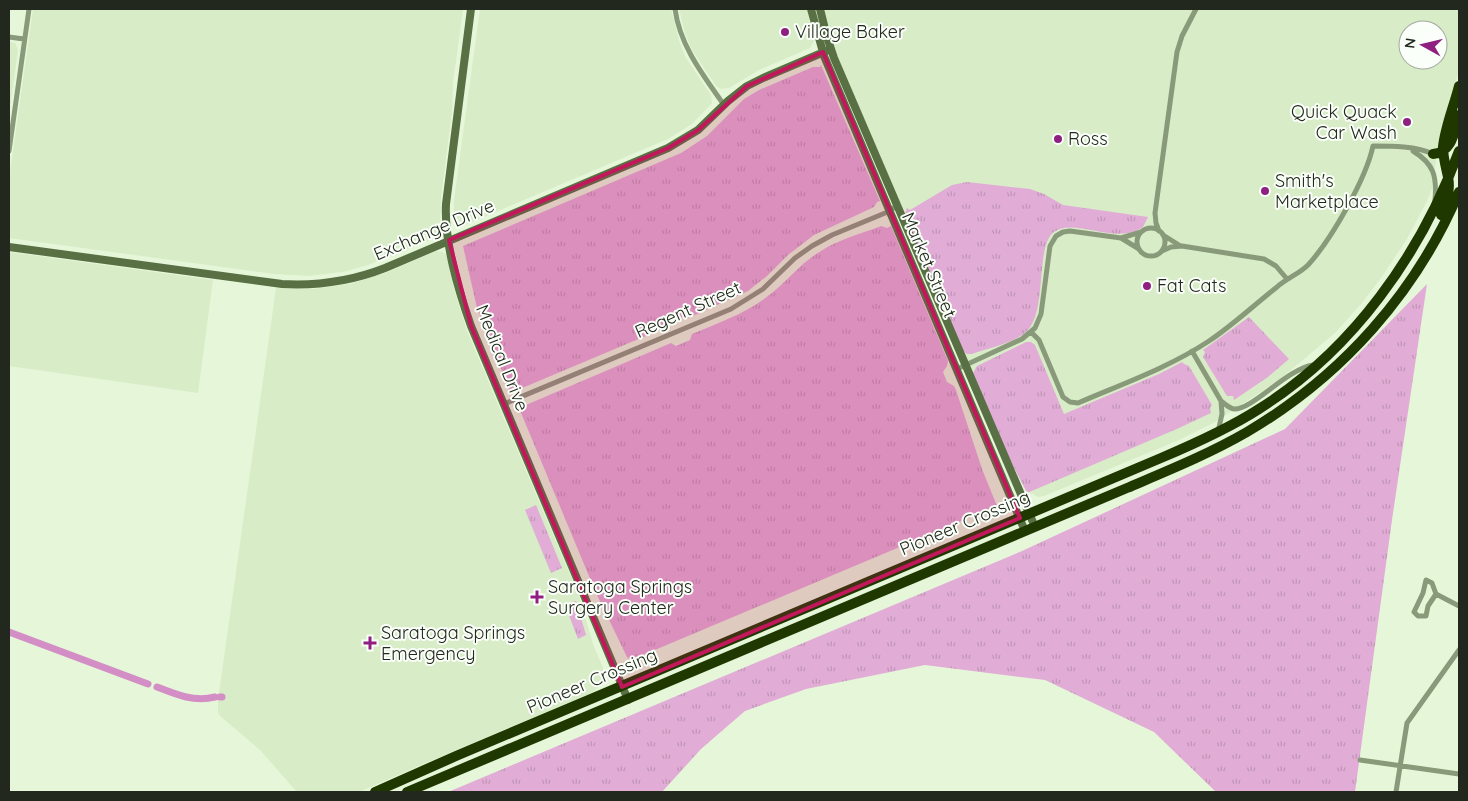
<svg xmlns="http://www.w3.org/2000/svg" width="1468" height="801" font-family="Quicksand,sans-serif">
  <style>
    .built { fill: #d8ecc7; fill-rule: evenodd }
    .grass { fill: url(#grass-tufts) }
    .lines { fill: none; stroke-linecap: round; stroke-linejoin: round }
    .canal { stroke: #d28ec5; stroke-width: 7 }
    .street { stroke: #899a7b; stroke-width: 5 }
    .secondary { stroke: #587043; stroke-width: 8 }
    .highway { stroke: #1f3800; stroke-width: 10 }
    .marked { fill: #c2185b; fill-opacity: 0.2; stroke: #c2185b; stroke-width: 4; stroke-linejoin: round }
    .poi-dot { fill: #8f2081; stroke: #fbfff9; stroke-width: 2 }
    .labels { text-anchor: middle; stroke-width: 4; stroke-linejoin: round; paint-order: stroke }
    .poi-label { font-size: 18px; fill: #22281d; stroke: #fbfff9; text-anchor: start }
    .street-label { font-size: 18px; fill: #22281d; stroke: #fbfff9 }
  </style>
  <defs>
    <pattern id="grass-tufts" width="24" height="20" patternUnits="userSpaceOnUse" patternTransform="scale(1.25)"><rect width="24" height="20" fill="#e1add6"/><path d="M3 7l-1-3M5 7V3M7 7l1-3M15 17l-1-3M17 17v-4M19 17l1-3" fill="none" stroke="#c195b7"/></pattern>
  </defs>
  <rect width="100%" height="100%" fill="#e6f7d9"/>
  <path class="built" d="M33,9h430l-10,74 -1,29 -11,85 -1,37 -5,4 -67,27 -25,7 -35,4 -34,-2 -265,-36v-59z
    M480,9h191l9,35 6,14 25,37 1,8 -20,21 -24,15 -203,86 -6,-1 -5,-6v-18z
    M679,9h128l7,32 -4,7 -51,22 -30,18 -8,1 -5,-3 -24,-36 -7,-17z
    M823,9h636v61l-21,79 -6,39 -4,11 -21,40 -26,39 -20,26 -26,29 -56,47 -64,42 -36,18 -135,56 -6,1 -11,-6 -26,-52 -163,-381 -10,-29zM1408,30h30v30h-30z
    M9,42l6,1 3,7 -9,65z
    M436,251l7,1 3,3 11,44 10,32 112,265 14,48 10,24v12l-4,7 -6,5 -172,73 -62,27h-62l-37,-42 -40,-34 -2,-4v-12l58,-412 37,1 37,-5 35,-11z
    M9,252l204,28 -15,113 -189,-27z"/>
  <path class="grass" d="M821,65l59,136 -3,1 -3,5 -60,28 -26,20 -21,21 -19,15 -62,28h-2l-4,-3 -14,6 -2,6 -4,2 -145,61h-5l-33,-83 -14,-62 218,-93 26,-17 37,-37 15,-9 54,-23h7z
    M967,182l63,7 14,5 19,11 85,12 -5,10c-27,19 -69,-10 -89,5 -20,15 -5,81 -29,101 -14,11 -36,15 -53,21h-5l-5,-4 -57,-136 2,-6 3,2 42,-25z
    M881,226l6,2 4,-2 57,135 -1,5 -4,6 4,10 7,4 2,4 26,79 15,37 -366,154 -4,-3 -31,-64 -77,-185 152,-65 5,3 14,-6 2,-6c26,-11 53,-20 76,-38 19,-14 32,-33 53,-45 18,-12 40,-17 60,-25z
    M1427,284l-35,236 -37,272h-139l-62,-60 -109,-52 -120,-15 -119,24 -61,22 -44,38 -39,43h-214l574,-241 263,-122z
    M1249,317l40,42 -21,18 -34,23 -1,-4h-6l-24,-39 2,-5 -2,-2z
    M1026,342h5l4,3 29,69 95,-40 23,-12 2,2 5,2 23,39 -2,3 1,5 -32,15 -152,65 -20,-39 -34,-81 4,-7z
    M536,505l26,63 -11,5 -26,-63z
    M576,601l10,34 -8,4 -13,-34z"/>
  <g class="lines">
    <path class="canal" d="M9,632l139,52
      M157,687c20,8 37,15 58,10
      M220,697h2"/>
    <path class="street" d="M675,9c5,37 28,66 49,96
      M9,37l15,2
      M9,151l20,-142
      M1413,151c21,13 24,25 22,49
      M1137 242a14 14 0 1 1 28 0a14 14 0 1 1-28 0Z
      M1159,231l-3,-8 -1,-10 22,-161 5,-16 14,-27
      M1163,235l16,10
      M1121,238l20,-6
      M1162,251l9,-4 11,-1 82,13 12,7 11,13
      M1031,332l8,8 24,57 7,5 8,1c44,-19 90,-35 131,-62 24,-16 45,-36 68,-54 10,-9 22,-13 31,-22 23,-25 58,-86 65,-119 18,0 44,0 60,8
      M1192,351l29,50 1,13 -4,18
      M957,369l65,-30 13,-11 6,-14 9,-68 6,-10 7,-4 7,-1 51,7 18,11
      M1221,401c4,3 8,7 13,8 18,1 53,-40 79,-44
      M504,404l227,-95 32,-20 32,-31 17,-12 20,-11 58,-24 7,-6
      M1436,594l-8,12 -2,10h-8l-4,-4 9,-19 3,-13 6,3 4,11 23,12
      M1360,760l99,14
      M1396,792l11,-69 52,-73"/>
    <path class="secondary" d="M471,9l-25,195c-2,39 12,85 25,122l157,374
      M811,9l13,47 201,475
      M820,9l7,28 7,21 201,469
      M9,247l273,37c36,2 70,-3 103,-16l283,-120 30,-18 30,-29 19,-15 16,-8 68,-29"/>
    <path class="highway" d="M1433,154c20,-2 21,-22 26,-39
      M1441,215c6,-12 10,-24 7,-38 -2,-10 -5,-19 -5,-30 2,-20 11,-41 16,-61
      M375,792l81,-36 705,-298c33,-14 67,-29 98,-49 94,-59 162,-155 200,-258
      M407,792l720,-304c40,-17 82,-34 120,-56 95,-56 169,-139 212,-240"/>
  </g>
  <path class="marked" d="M823,52l197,466 -398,169 -151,-361 -22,-86 219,-92 30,-18 49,-44z"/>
  <g class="poi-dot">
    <circle cx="785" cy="32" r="5"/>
    <circle cx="1407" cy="122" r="5"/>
    <circle cx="1058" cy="139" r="5"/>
    <circle cx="1265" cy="191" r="5"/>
    <circle cx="1147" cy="286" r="5"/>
    <path d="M534.5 589.5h5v5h5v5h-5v5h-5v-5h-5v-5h5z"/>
    <path d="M367.5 635.5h5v5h5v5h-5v5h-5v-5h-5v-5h5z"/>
  </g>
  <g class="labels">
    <g class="poi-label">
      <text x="795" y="38">Village Baker</text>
      <text x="1397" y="118" text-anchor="end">Quick Quack<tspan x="1397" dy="21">Car Wash</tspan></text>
      <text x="1068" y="145">Ross</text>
      <text x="1275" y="187">Smith's<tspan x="1275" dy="21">Marketplace</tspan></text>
      <text x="1157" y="292">Fat Cats</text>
      <text x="548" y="593">Saratoga Springs<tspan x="548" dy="21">Surgery Center</tspan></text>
      <text x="381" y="639">Saratoga Springs<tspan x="381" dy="21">Emergency</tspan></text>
    </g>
    <g class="street-label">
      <text transform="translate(434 230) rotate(-23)" y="6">Exchange Drive</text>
      <text transform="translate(929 265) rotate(67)" y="6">Market Street</text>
      <text transform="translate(688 310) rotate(-24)" y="6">Regent Street</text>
      <text transform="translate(502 358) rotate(68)" y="6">Medical Drive</text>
      <text transform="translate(965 523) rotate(-23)" y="6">Pioneer Crossing</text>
      <text transform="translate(592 681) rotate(-23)" y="6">Pioneer Crossing</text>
    </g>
  </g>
  <rect width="1468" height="801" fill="none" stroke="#22281d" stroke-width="20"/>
  <g transform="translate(1423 45) rotate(278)"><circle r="24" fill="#fbfff9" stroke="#a4a9a1"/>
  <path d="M0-4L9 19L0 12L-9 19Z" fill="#8f2081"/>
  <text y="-8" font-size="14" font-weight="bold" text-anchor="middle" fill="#22281d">N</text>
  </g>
</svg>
